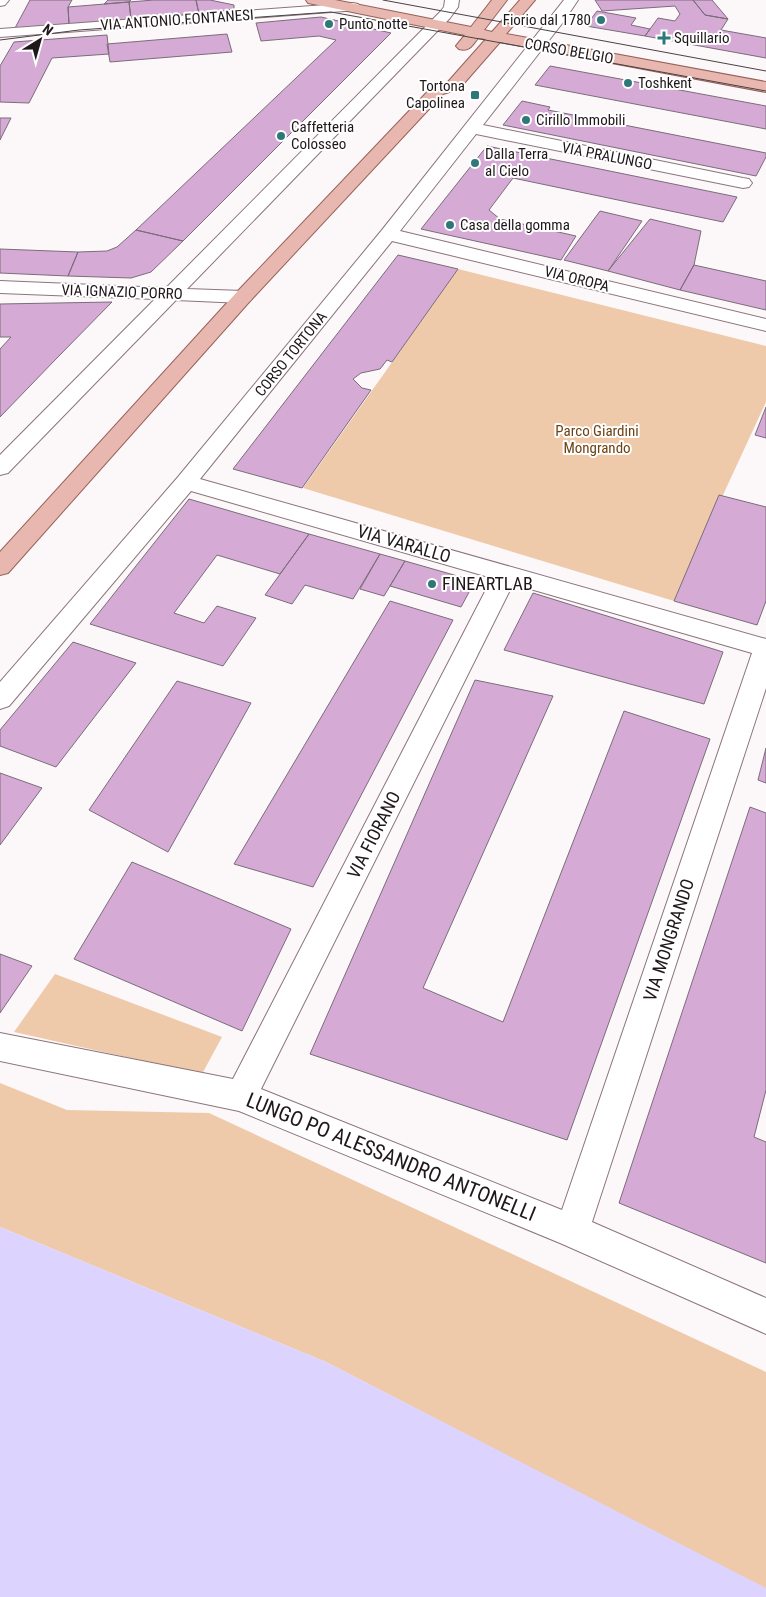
<svg xmlns="http://www.w3.org/2000/svg" width="766" height="1597" font-family="'Roboto Condensed',sans-serif">
  <style>
    .green { fill: #efcaaa }
    .water { fill: #dcd3ff }
    .building { fill: #d5abd5; stroke: #7b6c7b }
    .lines { fill: none; stroke-linecap: round; stroke-linejoin: round }
    .minor-casing { stroke: #8b757c; stroke-width: 2 }
    .major-casing { stroke: #986159; stroke-width: 2 }
    .minor { fill: #fff; fill-rule: evenodd }
    .major { fill: #e8b8b0; fill-rule: evenodd }
    .tram { stroke: #4a4244; stroke-width: 1 }
    .poi-dot { fill: #2e787a; stroke: #fff; stroke-width: 2 }
    .labels { text-anchor: middle; stroke-width: 4; stroke-linejoin: round; paint-order: stroke }
    .far-street-label { font-size: 15px; fill: #1f1719; stroke: #fff }
    .far-poi-label { font-size: 15px; fill: #1f1719; stroke: #fff; text-anchor: start }
    .far-park-label { font-size: 15px; fill: #6e4214; stroke: #fff }
    .street-label { font-size: 18px; fill: #1f1719; stroke: #fff }
    .poi-label { font-size: 18px; fill: #1f1719; stroke: #fff; text-anchor: start }
    .near-street-label { font-size: 21px; fill: #1f1719; stroke: #fff }
  </style>
  <rect width="100%" height="100%" fill="#fcf7f8"/>
  <path class="green" d="M458,269l308,77v56l-92,199 -371,-113z
    M55,974l167,63 -20,37 -188,-42z
    M0,1083l67,27 142,3 557,259v217l-440,-227 -326,-135z"/>
  <path class="water" d="M0,1227l326,135 440,226v9h-766z"/>
  <path class="building" d="M30,0h42l-4,7 1,17 -54,4z
    M108,0h23l-2,2 -25,2z
    M154,0h42l3,14 -68,5 -2,-17z
    M196,0h14l24,5v4l-35,5z
    M595,0h98l12,15 23,4 -7,11 45,8v20l-121,-22 13,-18 17,3 5,-7 -5,-8 -73,5z
    M693,0h19l16,19 -23,-4z
    M129,2l2,17 -62,5 -1,-17z
    M597,11l39,7 -5,7 19,4 -5,7 -59,-10z
    M321,17l70,16 -208,208 -47,-11 200,-190 -17,-4 -58,5 -5,-18z
    M227,34l5,18 -122,10 -3,-18z
    M107,35l2,19 -57,4 -23,45 -29,-1v-36l14,-24z
    M550,66l216,40v23l-231,-44z
    M522,101l28,6 -2,3 218,43v4l-10,19 -253,-51z
    M0,118h11l-11,22z
    M487,146l250,51 -14,25 -210,-44 -24,32 11,9 76,17 -15,24 -140,-31z
    M600,211l42,10 -34,50 -44,-11z
    M650,219l51,12 -7,34 -14,25 -72,-19z
    M136,230l47,11 -32,31 -20,6 -63,-2 10,-24 29,-1 10,-4z
    M0,249l78,3 -10,24 -68,-3z
    M398,255l60,14 -66,93 -5,-2 -7,9 -19,4 -8,6 9,9 9,2 -69,98 -69,-19z
    M694,265l72,16v29l-86,-20z
    M112,302l-56,57 -56,58v-68l11,-12h-11v-33z
    M766,407v31l-11,-3z
    M719,495l47,12v94l-9,24 -83,-24z
    M189,499l120,35 -29,40 -63,-19 -43,58 30,10 13,-17 39,12 -33,48 -133,-42z
    M309,534l71,20 -27,45 -48,-14 -13,19 -27,-9z
    M380,554l25,7 -21,35 -24,-7z
    M405,561l70,20 -14,26 -71,-21z
    M533,593l190,59 -19,52 -200,-54z
    M390,601l63,19 -140,267 -79,-23z
    M73,642l63,21 -80,104 -56,-21v-16z
    M475,680l78,16 -130,292 80,34 121,-311 86,28 -143,401 -257,-86z
    M177,681l74,22 -83,149 -79,-42z
    M766,748v35l-8,-3z
    M0,773l42,15 -42,57z
    M750,807l16,6v277l-12,47 12,5v121l-147,-60z
    M132,862l159,67 -49,102 -168,-72z
    M0,954l32,12 -32,47z"/>
  <g class="lines">
    <defs>
      <path id="minor" d="M0,0h9l-4,5 -5,1z
        M445,0h14l-1,7 -8,11 -263,271 56,2 7,2 3,4 -3,4 -7,2 -67,-3 -168,173 -8,2v-20l155,-156 -155,-6v-12l166,7 274,-276 4,-5z
        M564,0h14l-14,21 -81,104 260,53 6,1 3,4 -3,4 -6,1 -267,-54 -76,97 366,88v12l-374,-90 -192,238 566,160v49l-174,534 174,76v36l-206,-91 -321,-132 -239,-50v-28l233,46 259,-501 -301,-87 -182,215 -9,3v-27l178,-205 204,-247zM513,584l239,69 -190,557 -301,-121z
        M353,3l5,1 2,3 -2,3 -358,27v-8z"/>
      <path id="major" d="M306,0h29l136,27 21,-27h15l-23,30 8,2 28,-32h15l-29,34 260,48v10l-266,-50 -41,47 -16,5 -193,207 -242,272 -8,2v-23l236,-259 195,-205 16,-5 39,-44 -8,-1c-6,8 -9,14 -19,11l-3,-3 9,-11 -152,-31 -5,-1z"/>
    </defs>
    <use href="#minor" class="minor-casing"/>
    <use href="#major" class="major-casing"/>
    <use href="#minor" class="minor"/>
    <use href="#major" class="major"/>
    <path class="tram" d="M383,0l383,71
      M0,40l79,-10 252,-18 435,79"/>
  </g>
  <g class="poi-dot">
    <circle cx="601" cy="20" r="5"/>
    <circle cx="329" cy="24" r="5"/>
    <path d="M661.5 30.5h5v5h5v5h-5v5h-5v-5h-5v-5h5z"/>
    <circle cx="628" cy="83" r="5"/>
    <rect x="470" y="90" width="10" height="10" rx="2.5"/>
    <circle cx="526" cy="120" r="5"/>
    <circle cx="281" cy="136" r="5"/>
    <circle cx="475" cy="163" r="5"/>
    <circle cx="450" cy="225" r="5"/>
    <circle cx="432" cy="584" r="5"/>
  </g>
  <g class="labels">
    <g class="far-street-label">
      <text transform="translate(177 20) rotate(-4)" y="5">VIA ANTONIO FONTANESI</text>
      <text transform="translate(569 51) rotate(10)" y="5">CORSO BELGIO</text>
      <text transform="translate(607 156) rotate(11)" y="5">VIA PRALUNGO</text>
      <text transform="translate(577 279) rotate(14)" y="5">VIA OROPA</text>
      <text transform="translate(122 292) rotate(2)" y="5">VIA IGNAZIO PORRO</text>
      <text transform="translate(291 354) rotate(-51)" y="5">CORSO TORTONA</text>
    </g>
    <g class="far-poi-label">
      <text x="591" y="25" text-anchor="end">Fiorio dal 1780</text>
      <text x="339" y="29">Punto notte</text>
      <text x="674" y="43">Squillario</text>
      <text x="638" y="88">Toshkent</text>
      <text x="465" y="91" text-anchor="end">Tortona<tspan x="465" dy="17">Capolinea</tspan></text>
      <text x="536" y="125">Cirillo Immobili</text>
      <text x="291" y="132">Caffetteria<tspan x="291" dy="17">Colosseo</tspan></text>
      <text x="485" y="159">Dalla Terra<tspan x="485" dy="17">al Cielo</tspan></text>
      <text x="460" y="230">Casa della gomma</text>
    </g>
    <g class="far-park-label">
      <text x="597" y="436">Parco Giardini<tspan x="597" dy="17">Mongrando</tspan></text>
    </g>
    <g class="street-label">
      <text transform="translate(404 544) rotate(16)" y="6">VIA VARALLO</text>
      <text transform="translate(374 835) rotate(-63)" y="6">VIA FIORANO</text>
      <text transform="translate(669 940) rotate(-72)" y="6">VIA MONGRANDO</text>
    </g>
    <g class="poi-label">
      <text x="442" y="590">FINEARTLAB</text>
    </g>
    <g class="near-street-label">
      <text transform="translate(391 1157) rotate(22)" y="7">LUNGO PO ALESSANDRO ANTONELLI</text>
    </g>
  </g>
  <g transform="translate(40 40) rotate(37)" stroke="#ffffff" stroke-width="4" paint-order="stroke">
  <path d="M0-4L9 19L0 12L-9 19Z" fill="#1f1719"/>
  <text y="-8" font-size="14" font-weight="bold" text-anchor="middle" fill="#1f1719">N</text>
  </g>
</svg>
